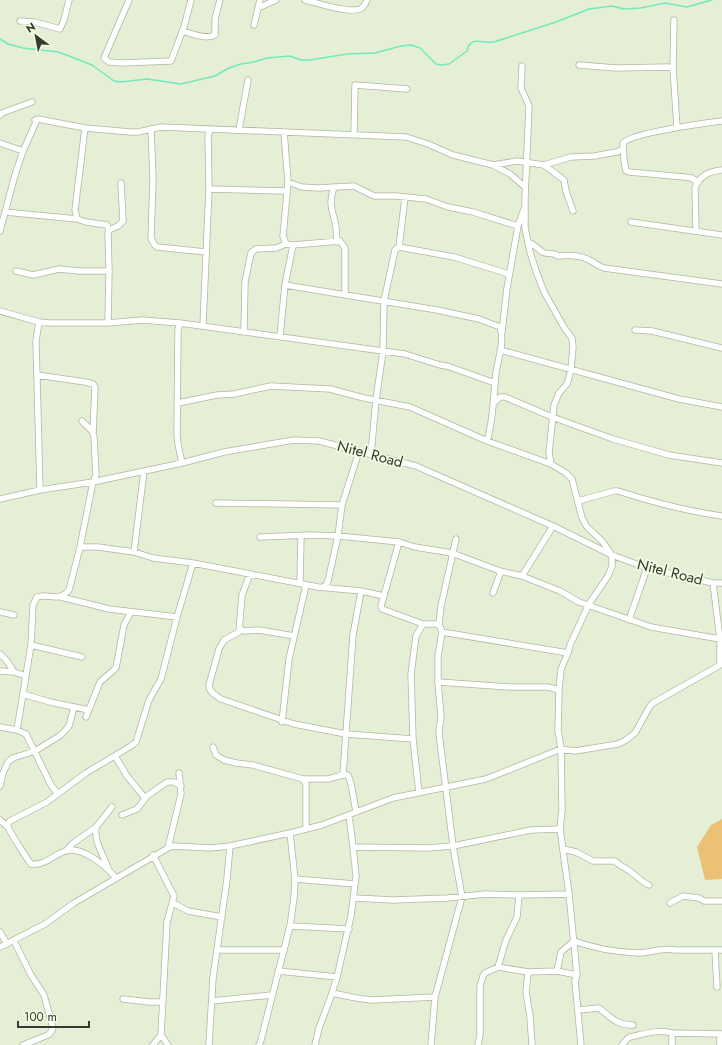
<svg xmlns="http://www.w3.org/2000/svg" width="722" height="1045" font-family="Jost,sans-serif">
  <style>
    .green { fill: #ebc175 }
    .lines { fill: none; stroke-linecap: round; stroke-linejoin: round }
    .stream { stroke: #73e9bb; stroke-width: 1.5 }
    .street-casing { stroke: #afb8a0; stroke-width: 7 }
    .street { stroke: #fff; stroke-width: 5.5 }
    .labels { text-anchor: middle; stroke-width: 3.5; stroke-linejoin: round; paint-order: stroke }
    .street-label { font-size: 15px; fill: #363a30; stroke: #f3fce2 }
  </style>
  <rect width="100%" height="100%" fill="#e5efd5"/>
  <path class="green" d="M722,819v60l-17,1 -8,-33 14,-22z"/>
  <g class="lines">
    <path class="stream" d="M0,39l8,5 15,4 35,4 11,4 23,9 22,16 7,1 26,-3 34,5 34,-8 14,-8 12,-4 13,-2 13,-4 23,-2 11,4h9l37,-6 28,-1 26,-7 10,-1 9,3 16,16 5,1 8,-1 18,-13c3,-16 16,-7 27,-9l62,-20 33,-13 23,-3 12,3 17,-1 24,-5 22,4 25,-7"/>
    <defs>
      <path id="street" d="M129,0l-25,58 5,4 13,1 49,-2 13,-34 7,-27
        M305,0c12,3 47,15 57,8 2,-2 4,-5 5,-8
        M258,8l18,-8
        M20,21l15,1 25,7 4,-9 5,-20
        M254,25l6,-25
        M182,31c9,2 24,9 33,4v-16l5,-19
        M579,65l37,3 51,-1 6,1 4,59
        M522,66l-1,22 8,18 -4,92v30l5,24 6,19 8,21 21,37 7,9 1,9 -2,23 -4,14 -8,9 -5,12 -5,48 2,11
        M673,68l1,-48
        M0,115l2,-2 30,-11
        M85,128l-10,82 2,9 9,3 21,3 2,5
        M151,129l2,50 -2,59 3,6 3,3 49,5
        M239,130l9,-50
        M354,134l1,-49 52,4
        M0,143l23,8
        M493,165l24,-4 27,4 27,-8 23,-1 23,-4 6,-3
        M544,165l20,15 2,11 7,20
        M288,182l14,5 16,1 36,-2 20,10h22l30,3 22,8 25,5 45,14
        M697,182l-5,-4 -8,-1 -55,-5 -3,-1 -2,-11 -1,-17c8,-10 83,-20 99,-22
        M334,187c-5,16 -3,19 1,35 2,6 1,14 2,20
        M209,189l78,2
        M5,212l72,7
        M631,222l91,13
        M696,230l-1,-42c4,-12 15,-17 27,-18
        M0,231l15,-56 8,-24 13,-29 -1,-2 3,-1 47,9 45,4h8l23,-5 245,10 22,7 25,11 40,10 17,9 15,13
        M528,242c6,2 9,6 14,10 5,3 11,0 16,4 10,-1 22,-1 31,4 6,3 9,6 15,8l118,16
        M293,245l47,-4 5,7v47
        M399,247l6,-50
        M16,271l17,4 26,-6 20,2h30
        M285,285l152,25 42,9 21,8c5,15 -2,31 -4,46 -3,24 -2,45 -9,68
        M0,311l39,11 10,1h59l34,-3 38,3 203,28 22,3 35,11 7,1 48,17
        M39,322l-3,19 4,149
        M108,323l1,-52 -1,-38 1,-3 9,-4 5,-5 -2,-38
        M180,323l-2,7 -1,105 1,9 4,19
        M203,325l6,-136 -1,-54 3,-6
        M635,330l17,1 70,17
        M244,332l1,-50 6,-29 5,-4 20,-1 10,-4
        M502,332l5,-44 11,-62 6,-17
        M280,336l5,-51 8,-40 -7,-1 -3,-8 5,-54 -4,-50
        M500,350l179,49 43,8
        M37,375l48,7 8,2 2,3 -2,46
        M495,402l5,-5h5l47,20 61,22 56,16 53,8
        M178,403l39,-8 17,-1 37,-8 59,3 34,9 46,9 77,34 64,23 15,9 6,6 10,39 5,9 15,14 10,14v11l-4,10 -19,28 -19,41 -2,8 -7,16 -2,21 -1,40 3,19 1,61 -2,19 9,65 8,81 -2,6 6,64
        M371,454l5,-54 7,-49 1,-50 11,-51 4,-3 55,10 55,17
        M0,499l40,-9 53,-8 89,-19 42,-11 70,-12 25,1 97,25 137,60 59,29 35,13 66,15h9
        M578,501l36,-10h4c34,11 68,20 104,25
        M216,503l126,2
        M260,537l50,-2 28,1 61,6 16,5 37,6 48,18 22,5 31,-50
        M399,542l-18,64 1,3 41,15h16
        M80,547h18l36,5 19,6 40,5 125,24 43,4 23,5
        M134,552l10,-81
        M250,574l-8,21 -3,37 -15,8 -5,9 -10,36c0,7 6,10 12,14l73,25 52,10 67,5
        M522,576l38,15 19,11 72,25 69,12
        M300,583l1,-47
        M713,583l7,56v26
        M323,587l3,-2 2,-4 10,-45 4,-31 17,-54
        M493,593l7,-19v-3
        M61,597l48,12 68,8
        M0,612l14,3
        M629,620l18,-52
        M240,629l4,2 15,-1 35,6
        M442,632l126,21
        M31,645l51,12
        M0,654l7,7 7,11 12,4
        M0,671l14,1
        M438,682l71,5h39l11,3
        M23,694l27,8 39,8
        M86,717l14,-35 16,-14 8,-43 7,-13
        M282,722l7,-63 17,-74
        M0,727l17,3 9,4 25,51 6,8
        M17,730l14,-85 2,-40 4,-8c14,-4 21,6 32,-7l11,-43 13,-65 3,-7 -2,-38 -2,-6 -10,-10
        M213,747l3,8 8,5 12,3 17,2 50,14h25l15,-4h5c5,11 5,24 8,36
        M115,756l12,20 18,22
        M343,775l10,-140 8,-44
        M303,779l3,5v45
        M0,786l3,-13 5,-11 5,-4 22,-7 26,-16 8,-9 5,-19
        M419,793l-6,-54 -2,-65 5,-38 7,-12
        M122,815l15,-6 10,-13 20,-14h7l7,4
        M0,820l8,7
        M353,847l75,1 25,-2 78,-16 29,-1
        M168,848l13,-54 -2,-21
        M563,849l13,3 17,9h22c5,5 11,7 16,11 7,5 10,10 18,13
        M66,851l6,-7 24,-17
        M153,855l21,41 -7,26 -6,113 7,10
        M108,868c-5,-14 -14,-26 -12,-41l16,-20
        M115,877c-9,-11 -34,-32 -50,-26 -11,4 -21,15 -34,13 -3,-4 -22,-33 -23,-37 -1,-3 0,-3 2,-6l37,-19 39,-29 45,-27 5,-4 13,-42 12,-21 16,-62 16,-54
        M295,879l60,5
        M354,898l39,2 55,-2 37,-4 34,1 50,-1
        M173,903l15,8 34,6
        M670,903l13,-7 16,2 5,3h18
        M290,926l59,3
        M0,932l7,12
        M14,941l17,34 13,20 9,33 -2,4 -3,3 -25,10
        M0,947l45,-23 29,-21 94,-55 5,-2 37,2 20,-2 60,-13 32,-8 71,-27 93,-19 75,-30 14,2 43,-7 8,-4 9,-7 15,-27 3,-3 69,-39
        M218,950h66
        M715,950l2,37
        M498,967l30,5 29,-1 4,-19 13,-11c19,7 43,11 64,12 13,0 24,-6 37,-3h47
        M278,971l59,6
        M557,971l20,4
        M528,972l-2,20 4,25 2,28
        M332,993l24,5 16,2 63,-3
        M123,999l26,3h14
        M212,1001l60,-6
        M578,1010l21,-2c11,9 19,18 34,17
        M720,1034v11
        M153,1045l8,-10
        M209,1045l4,-67 14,-99 3,-33
        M259,1045l2,-5 29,-114 4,-28 1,-19 -5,-46
        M315,1045l4,-17 11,-29 7,-22 14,-61 5,-40 -3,-29 -4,-32
        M431,1045l4,-48 27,-100 -9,-51 -13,-105 -1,-10 2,-14 -3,-35v-25l4,-25 -3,-8 2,-18 15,-67
        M478,1045l2,-11v-48l3,-10 2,-3 13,-6 8,-27 11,-23 2,-22
        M622,1045l5,-6 3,-2c14,-3 28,-8 42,-4
        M672,1045v-12l50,1"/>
    </defs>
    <use href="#street" class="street-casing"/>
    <use href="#street" class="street"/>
  </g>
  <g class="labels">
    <g class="street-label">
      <text transform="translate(370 454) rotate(15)" y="5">Nitel Road</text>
      <text transform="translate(670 572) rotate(14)" y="5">Nitel Road</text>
    </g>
  </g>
  <g transform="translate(36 36) rotate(328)" stroke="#f3fce2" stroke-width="3" paint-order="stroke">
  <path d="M0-3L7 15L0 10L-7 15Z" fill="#363a30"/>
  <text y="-6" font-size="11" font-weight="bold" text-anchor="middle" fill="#363a30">N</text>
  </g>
  <path d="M18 1021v6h71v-6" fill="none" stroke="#363a30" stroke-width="2"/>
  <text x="24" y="1021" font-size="12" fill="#363a30" stroke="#f3fce2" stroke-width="3" paint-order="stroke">100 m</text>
</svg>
